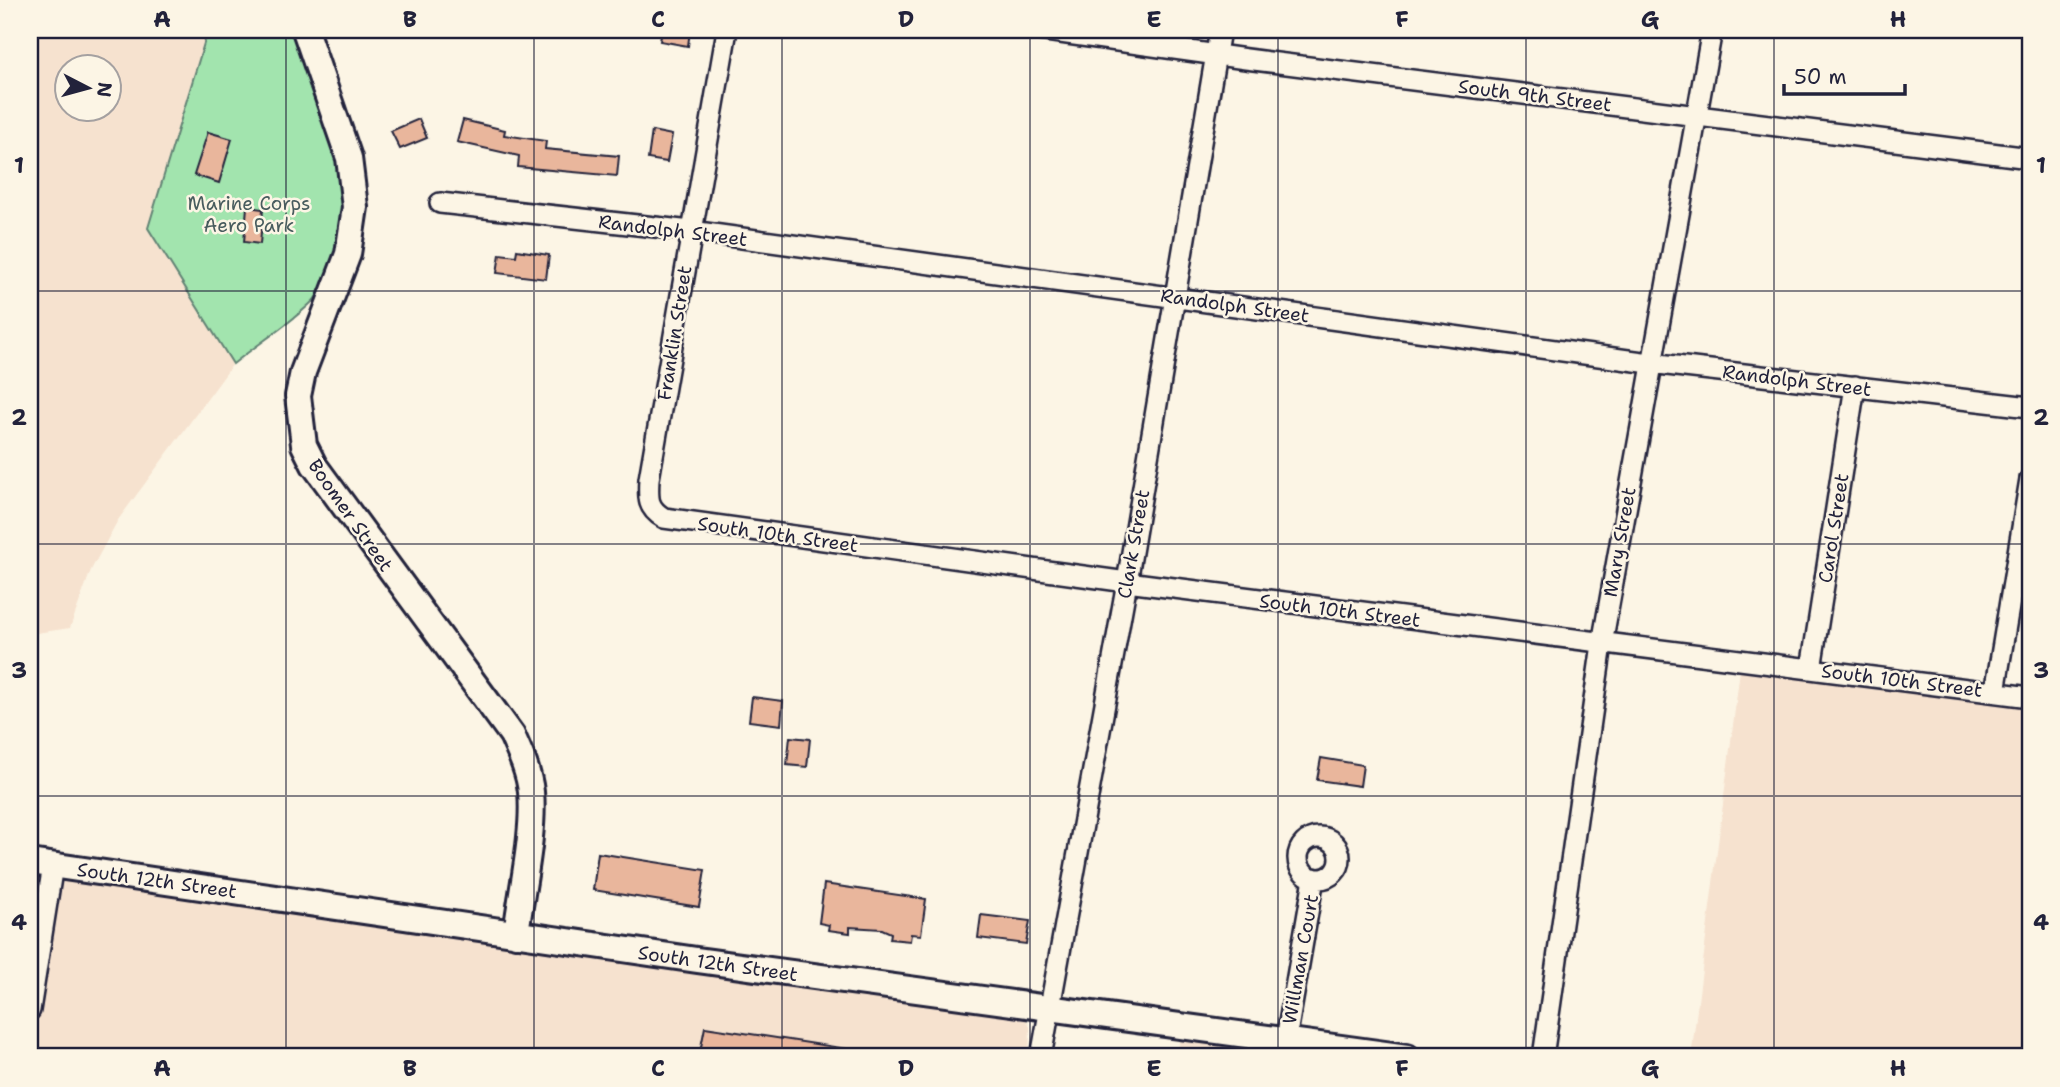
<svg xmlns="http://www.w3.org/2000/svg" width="2060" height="1087" font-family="'Shantell Sans',sans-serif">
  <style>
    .built { fill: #f6e2cf; fill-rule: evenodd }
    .green { fill: #a2e4ae; stroke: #628374; stroke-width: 2 }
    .building { fill: #e9b69c; stroke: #22223b; stroke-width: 2 }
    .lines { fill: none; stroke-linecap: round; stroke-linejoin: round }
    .service-casing { stroke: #22223b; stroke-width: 15 }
    .minor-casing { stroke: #22223b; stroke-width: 24 }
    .tertiary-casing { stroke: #22223b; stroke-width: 30 }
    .service { stroke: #fcf5e5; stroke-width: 10 }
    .minor { stroke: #fcf5e5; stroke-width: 19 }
    .tertiary { stroke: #fcf5e5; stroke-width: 24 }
    .grid { fill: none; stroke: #22223b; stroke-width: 2; stroke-opacity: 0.55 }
    .labels { text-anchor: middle; stroke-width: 5; stroke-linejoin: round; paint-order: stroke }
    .street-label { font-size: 19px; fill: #22223b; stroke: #fcf5e5 }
    .park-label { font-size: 19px; fill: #485c5e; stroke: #fcf5e5 }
    .neatline { fill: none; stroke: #22223b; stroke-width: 2.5 }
    .grid-label { font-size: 23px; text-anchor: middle; font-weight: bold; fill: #22223b }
  </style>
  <rect width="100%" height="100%" fill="#fcf5e5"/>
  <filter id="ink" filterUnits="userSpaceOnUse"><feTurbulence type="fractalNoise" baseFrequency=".0143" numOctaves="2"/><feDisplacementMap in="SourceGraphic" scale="14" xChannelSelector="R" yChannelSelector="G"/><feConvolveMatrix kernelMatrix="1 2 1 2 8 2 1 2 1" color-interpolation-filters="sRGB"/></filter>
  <g filter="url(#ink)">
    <path class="built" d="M30,30h178l-60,198 85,136 -115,156 -27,50 -21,58 -40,6zM66,66h42v42h-42z
      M1740,670l290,36v351h-339z
      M30,876l984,138 11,4 5,9 -1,30h-999z
      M1180,1037l143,20h-146z"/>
    <path class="green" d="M208,30h86c26,78 72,167 32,247 -4,8 -7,18 -13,24 -23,23 -54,42 -80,63l-85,-136z"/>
    <path class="building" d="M662,30h28l-2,16 -28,-5z
      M419,119l8,19 -27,11 -9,-18z
      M463,120l42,10 -1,5 42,6 -1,8 74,7 -2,20 -99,-9 1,-11 -62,-14z
      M652,131l20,4 -5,27 -19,-3z
      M208,132l24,7 -13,44 -25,-8z
      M247,207l16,2 -3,35 -16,-2z
      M517,250l32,5 -3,24 -49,-6 3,-19 16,2z
      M752,697l31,4 -2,24 -32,-4z
      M790,737l20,2 -3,28 -20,-2z
      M1321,758l42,7 -3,21 -43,-6z
      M598,853l107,17 -6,37 -106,-17z
      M824,884l102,15 -5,36 -10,-1 -1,7 -20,-2 1,-6 -9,-4 -32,-2v6l-22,-3 1,-5 -10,-2z
      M981,915l49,6 -4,23 -48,-6z
      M705,1027l149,23 -1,7h-154z"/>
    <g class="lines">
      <defs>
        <path id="service" d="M1251,1057l3,-20"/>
        <path id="minor" d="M727,30l-78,449c-1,19 -2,29 15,39l463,64 903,115
          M1039,30l207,29 784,99
          M440,203l251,28 959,132 380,44
          M1811,669l44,-283
          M1995,692l35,-213
          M1298 858a21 21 0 1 1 42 0a21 21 0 1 1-42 0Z
          M30,1010l23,-145
          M1286,1040l28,-162
          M1041,1057l86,-475 93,-552
          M1543,1057l59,-413 110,-614"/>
        <path id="tertiary" d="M305,30l44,128 6,49 -7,47 -45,118 -5,24 6,49 10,20 198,270c8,18 17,37 19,57 4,40 -10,100 -15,142
          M30,862l667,98 710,97"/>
      </defs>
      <use href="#service" class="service-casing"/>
      <use href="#minor" class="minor-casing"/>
      <use href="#tertiary" class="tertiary-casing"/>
      <use href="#service" class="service"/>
      <use href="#minor" class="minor"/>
      <use href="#tertiary" class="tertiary"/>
    </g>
  </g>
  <path class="grid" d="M286,30v1027M534,30v1027M782,30v1027M1030,30v1027M1278,30v1027M1526,30v1027M1774,30v1027M30,291h2000M30,544h2000M30,796h2000"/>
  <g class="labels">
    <g class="street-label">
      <text transform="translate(1535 95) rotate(7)" y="7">South 9th Street</text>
      <text transform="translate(673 230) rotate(7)" y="7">Randolph Street</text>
      <text transform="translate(1235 305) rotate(8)" y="7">Randolph Street</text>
      <text transform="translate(674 333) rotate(-81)" y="7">Franklin Street</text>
      <text transform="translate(1797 380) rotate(7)" y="7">Randolph Street</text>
      <text transform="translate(351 515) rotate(55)" y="7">Boomer Street</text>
      <text transform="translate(1833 528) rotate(-81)" y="7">Carol Street</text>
      <text transform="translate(778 534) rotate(8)" y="7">South 10th Street</text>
      <text transform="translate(1619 542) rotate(-80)" y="7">Mary Street</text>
      <text transform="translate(1133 544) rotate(-80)" y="7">Clark Street</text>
      <text transform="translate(1340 610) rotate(7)" y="7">South 10th Street</text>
      <text transform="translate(1902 680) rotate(7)" y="7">South 10th Street</text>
      <text transform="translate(157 880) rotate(8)" y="7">South 12th Street</text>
      <text transform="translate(1300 959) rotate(-80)" y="7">Willman Court</text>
      <text transform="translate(718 963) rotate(8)" y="7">South 12th Street</text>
    </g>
    <g class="park-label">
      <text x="249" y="210">Marine Corps<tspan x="249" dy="22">Aero Park</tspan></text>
    </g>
  </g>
  <rect width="2060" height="1087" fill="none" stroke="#fcf5e5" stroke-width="77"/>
  <g transform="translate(88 88) rotate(96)"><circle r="33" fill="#fcf5e5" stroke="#a5a1a1" stroke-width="2"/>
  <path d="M0-5L12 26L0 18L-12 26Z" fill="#22223b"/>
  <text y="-10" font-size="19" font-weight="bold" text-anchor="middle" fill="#22223b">N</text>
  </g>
  <path d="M1784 84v10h121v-10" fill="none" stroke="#22223b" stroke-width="3.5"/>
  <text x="1794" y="84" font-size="21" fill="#22223b" stroke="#fcf5e5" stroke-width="5" paint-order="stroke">50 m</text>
  <rect x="38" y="38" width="1984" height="1010" class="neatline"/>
  <g class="grid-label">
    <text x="162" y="27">A</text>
    <text x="410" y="27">B</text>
    <text x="658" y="27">C</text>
    <text x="906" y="27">D</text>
    <text x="1154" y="27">E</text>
    <text x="1402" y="27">F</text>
    <text x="1650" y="27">G</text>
    <text x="1898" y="27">H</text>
    <text x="19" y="173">1</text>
    <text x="2041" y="173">1</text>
    <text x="19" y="425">2</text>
    <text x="2041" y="425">2</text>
    <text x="19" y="678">3</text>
    <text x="2041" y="678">3</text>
    <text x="19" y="930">4</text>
    <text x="2041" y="930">4</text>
    <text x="162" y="1076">A</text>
    <text x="410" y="1076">B</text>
    <text x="658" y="1076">C</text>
    <text x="906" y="1076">D</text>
    <text x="1154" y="1076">E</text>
    <text x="1402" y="1076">F</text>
    <text x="1650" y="1076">G</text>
    <text x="1898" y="1076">H</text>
  </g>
</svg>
